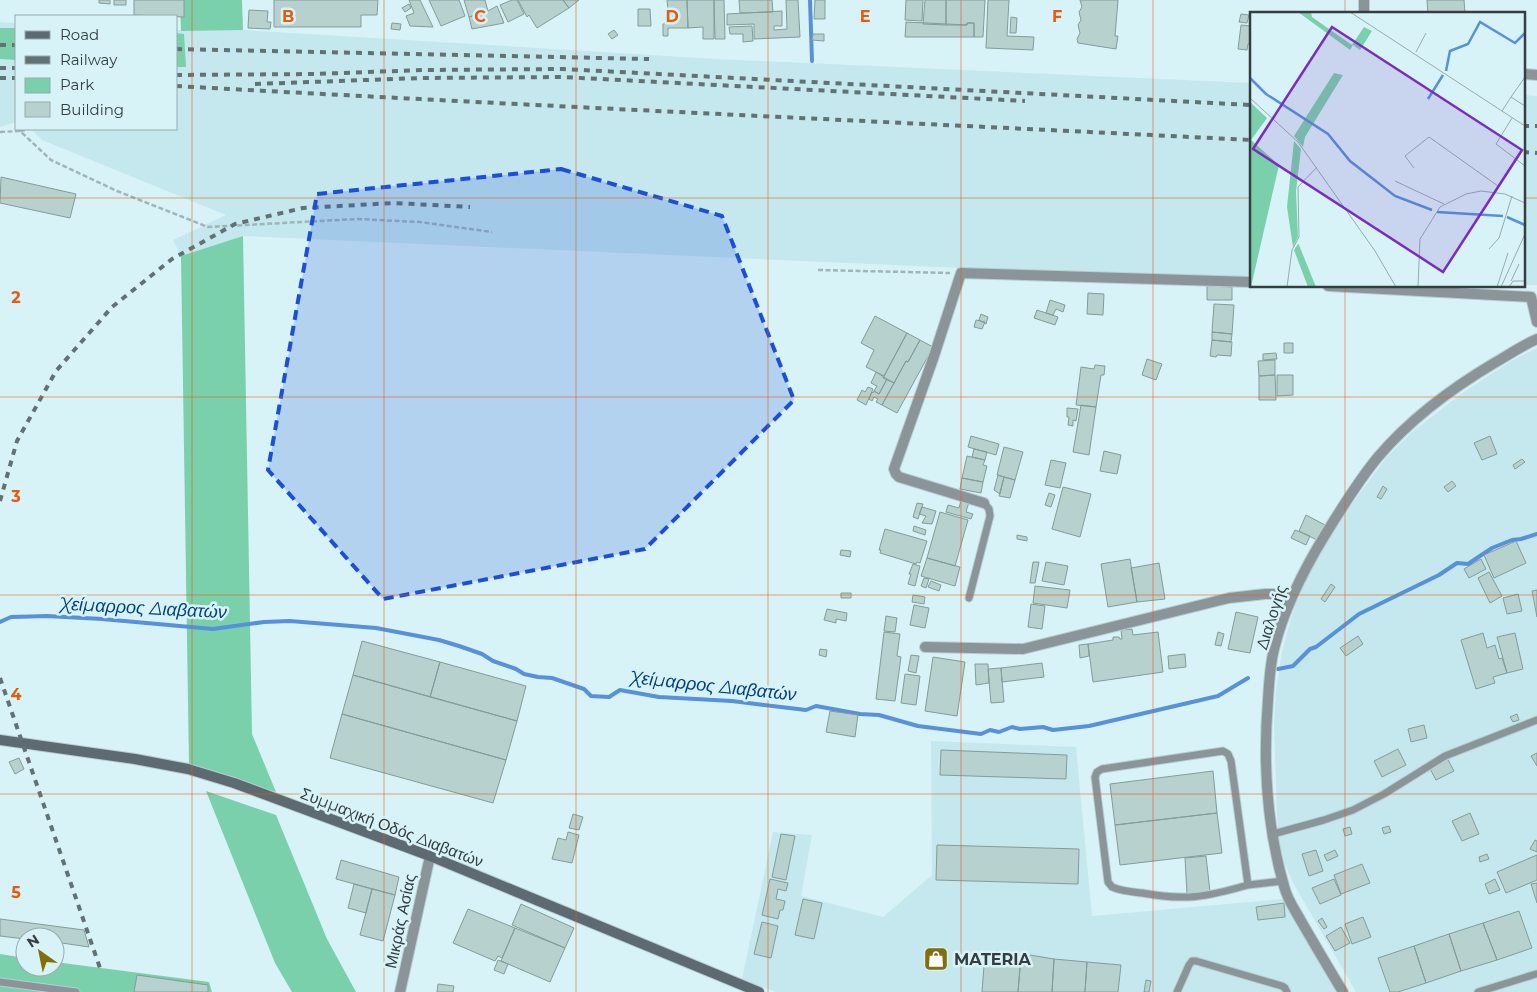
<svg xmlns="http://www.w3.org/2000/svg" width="1537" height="992" font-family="Montserrat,sans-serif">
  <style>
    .built { fill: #c4e8ed }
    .green { fill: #7ad0aa }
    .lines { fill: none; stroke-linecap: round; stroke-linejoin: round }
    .stream { stroke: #5691da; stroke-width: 4 }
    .building { fill: #b7d1ce; stroke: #839c99 }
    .lane-casing { stroke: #b7cfd2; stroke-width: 9 }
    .street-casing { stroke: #b7cfd2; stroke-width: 12 }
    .secondary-casing { stroke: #b7cfd2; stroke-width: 12 }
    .path { stroke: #9fb5b8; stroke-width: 2.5; stroke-dasharray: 5 2.5; stroke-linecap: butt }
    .lane { stroke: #8b9499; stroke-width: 7 }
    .street { stroke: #8b9499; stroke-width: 10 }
    .secondary { stroke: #5d6a71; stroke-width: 10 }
    .rail { stroke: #627173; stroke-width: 4; stroke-dasharray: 6 6; stroke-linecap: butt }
    .marked { fill: #1d4ed8; fill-opacity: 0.2; stroke: #1d4ed8; stroke-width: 4; stroke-dasharray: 10 6; stroke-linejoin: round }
    .grid { fill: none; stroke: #e8590c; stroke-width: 1; stroke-opacity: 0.55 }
    .labels { text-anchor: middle; stroke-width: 5; stroke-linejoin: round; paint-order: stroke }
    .street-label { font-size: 16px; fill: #343e40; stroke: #d8f3f7 }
    .poi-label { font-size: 16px; font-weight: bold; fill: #343e40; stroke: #d8f3f7; text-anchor: start }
    .water-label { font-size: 18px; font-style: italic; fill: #004183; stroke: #d8f3f7 }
    .inset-river { fill: none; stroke: #5691da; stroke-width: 2.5 }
    .inset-road { fill: none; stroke: #96abae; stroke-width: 1 }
    .view { fill: #7b2cbf; fill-opacity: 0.15; stroke: #7b2cbf; stroke-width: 2.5 }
    .inset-edge { fill: none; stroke: #343e40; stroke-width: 2.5 }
    .grid-label { font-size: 16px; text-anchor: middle; font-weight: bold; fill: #e8590c; stroke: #d8f3f7; stroke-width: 5; stroke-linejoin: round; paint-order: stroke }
  </style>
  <rect width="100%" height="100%" fill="#d8f3f7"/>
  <path class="built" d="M0,22l16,1v99l-16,5z
    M176,30h67l473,29 535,24v198l-1008,-45 -62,20 -8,-16 53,-25 -184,-75 -11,-11h145z
    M1523,95l14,1v189h-14z
    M1537,348v644h-181l-64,-111 -7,-17 -6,-23 -2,-24 -3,-95 2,-32 6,-38 6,-23 7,-23 19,-42 31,-51 41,-55 26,-26 49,-38 50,-33z
    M931,741l145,6 16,169 190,-17 54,93h-560l-34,-13 31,-147 39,3 -11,61 82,21 49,-42z"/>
  <path class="green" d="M180,0h62l1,30 -62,1z
    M0,28h16v32l-16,-1z
    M176,33l8,1 2,33h-10z
    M243,236l9,498 24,58 -87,-26 -8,-510z
    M206,791l70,24 51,124 29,53h-64l-17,-29z
    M0,954l25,4v9h30v-5l154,20 3,10h-212z"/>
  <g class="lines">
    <path class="stream" d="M810,0l2,61
      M0,622l11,-5 36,-1 55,3 111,10 51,-7 26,-1 86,7 63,12 20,6 23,8 11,7 23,8 8,5 14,3 14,1 32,11 7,7 18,1 11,-7 39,7 73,4 74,9 10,-4 44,8 19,1 39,11 63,8 9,-4 9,2 13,-5 8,2 23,-2 10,3 36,-4 129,-30 30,-18
      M1278,669l15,-3 17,-17 6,-2 43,-33 80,-39 18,-12 11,1 24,-16 20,-8 9,-1 16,-5"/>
  </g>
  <path class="building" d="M99,0h11v4l-11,-1z
    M114,0h12v5h-12z
    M134,0h50v17l-50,-2z
    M274,0h104l-1,15h-16v12h-87z
    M409,0h11l13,27 -23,-1 -4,-10 8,-3z
    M429,0h30l6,16 -24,10z
    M464,0h21l3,11 -19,6z
    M512,0h5l7,14 -16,8 -8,-17z
    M518,0h45l6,8 -32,20 -8,-13 -2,2z
    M563,0h16l-10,8z
    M667,0h20l1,28h-20v8h-5v-12l6,-1z
    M687,0h27v39h-11v-12l-15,1z
    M714,0h10l1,39h-10z
    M739,0h33l1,12 -33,1z
    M786,0h12l2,37 -46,2v-15l-27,1v-11l55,-3v15h-8v4l13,-1z
    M815,0h10v19h-11z
    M906,0h17l-1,21 -17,-1z
    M925,0h21v25l-23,-1z
    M946,0h39l-2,37h-9v-14h-7v2h-21z
    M988,0h21l-2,36 27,1 -1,13 -47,-2z
    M1080,0h38l-3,36h3l-2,13 -38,-6 -1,-4 3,-6 -2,-8 3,-5 -2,-8 3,-5z
    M1427,0h37l1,14h-37z
    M409,4l2,4 -6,4 -3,-4z
    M497,6l7,17 -32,6 -3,-12 19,-6z
    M638,9h12l1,17h-13z
    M249,10l19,1 -1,11h4l-1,7 -22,-1z
    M1241,14l8,1 -2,8 -8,-1z
    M1011,17l6,1 -1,15h-6z
    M906,22l61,3v-2h7v14h-69z
    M392,23l9,1 -1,6 -9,-1z
    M1241,25l10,1v18h-3l-1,6 -9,-1z
    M752,26l1,15 -10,1v-8h-13l-1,-7z
    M614,30l4,5 -6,4 -4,-5z
    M813,34h11v7l-12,-1z
    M1,177l75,17 -6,24 -70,-15z
    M1207,286l25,1v13h-25z
    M1088,293l16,1 -1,21 -16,-1z
    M1050,300l15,5 -2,7 -7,-3 -3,6 -7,-2z
    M1214,304l20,1 -2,29 -20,-2z
    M1037,310l21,7 -3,8 -21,-7z
    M981,314l7,3 -2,7 -7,-4z
    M875,316l32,17 -23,43 -18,-9 8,-17 -13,-7z
    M976,320l9,2 -3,7 -8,-2z
    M1212,332l20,2 -1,8 -19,-2z
    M907,333l13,7 -12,22 -2,-1 -12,22 -11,-5z
    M920,340l13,7 -36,66 -15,-8 24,-44 2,1z
    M1212,340l20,2 -1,14 -14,-1 -1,2 -6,-1z
    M1284,343h9v10h-9z
    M1276,353l1,6 -14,1v-6z
    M1147,359l15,5 -6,16 -14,-5z
    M1275,360v15l-16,1 -1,-15z
    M1095,365l10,1 -1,9h-3l-5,32 -20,-2 5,-38 13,2z
    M876,372l11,7 -8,15 -5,-3 3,-5 -6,-3z
    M1275,375l1,25h-17v-24z
    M1277,375h16v20l-16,1z
    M887,379l7,4 -12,22 -6,-3 2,-3 -4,-2 -2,4 -3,-2 3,-7 1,1 1,-2 5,3z
    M868,387l5,2 -7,16 -9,-5 5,-10 3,2z
    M1081,405l15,2 -7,48 -16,-3z
    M1067,408l11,1 -2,12 -3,-1v6l-5,-1 1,-8h-2z
    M971,436l28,8 -3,11 -28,-8z
    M1490,436l7,18 -15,6 -8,-17z
    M1004,447l19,5 -8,28 -18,-5z
    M974,449l13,3 -2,8 -13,-3z
    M1104,451l17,4 -4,19 -17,-3z
    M967,456l18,4 -2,5 4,1 -4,16 -21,-4z
    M1522,459l3,3 -10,7 -2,-4z
    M1051,460l15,3 -6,25 -15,-3z
    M998,475l6,2 -4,17 -6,-4z
    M1004,477l11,3 -5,18 -11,-2z
    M962,478l21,4 -2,11 -21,-4z
    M1452,481l4,5 -8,6 -4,-5z
    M1383,486l4,3 -6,10 -4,-2z
    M1063,487l28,7 -11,43 -28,-8z
    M1049,493l6,2 -4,12 -6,-2z
    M961,500l8,2 -3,10 7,2 -2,5 -25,-7 2,-7 11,3z
    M917,503l6,1 -5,15 -5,-2z
    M922,507l14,4 -4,13 -10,-1 4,-7 -7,-2z
    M940,512l28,8 -13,46 -28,-8z
    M1306,515l19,10 -8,15 -18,-9z
    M914,526l12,4 -1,5 -12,-4z
    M885,529l42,12 -7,22 -3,-1 -1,2 -36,-11 1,-3h-2z
    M1295,530l15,6 -4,9 -15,-7z
    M1017,535l10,2v4l-10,-2z
    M1516,541l10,22 -32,15 -10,-23z
    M841,550l10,1 -1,6 -10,-2z
    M927,558l33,9 -5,19 -34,-10z
    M1130,559l7,43 -29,5 -7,-43z
    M1481,559l5,10 -17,9 -5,-9z
    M1033,562h6l-4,21h-5z
    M1046,562l22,4 -4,19 -22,-4z
    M1159,563l6,36 -28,3 -6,-34z
    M913,564l7,2 -5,20 -7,-2 3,-10h-2z
    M1489,572l13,24 -12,7 -12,-25z
    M924,578l5,1 -3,9 -5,-2z
    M931,581l10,4 -2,6 -11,-4z
    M1331,584l4,3 -10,15 -4,-3z
    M1035,586l35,4 -3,18 -34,-5z
    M1537,590v27l-5,-26z
    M841,593h10v5h-10z
    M1518,594l4,17 -15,3 -4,-16z
    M913,595l12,2 -1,7 -12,-2z
    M1031,604l14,2 -3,23 -14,-2z
    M914,605l15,3 -4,20 -15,-3z
    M827,609l20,4 -1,8 -10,-2v4l-12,-3z
    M1236,612l22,5 -8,36 -22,-4z
    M886,616l11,2 -2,14 -11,-1z
    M1132,629l1,6 25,-3 5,40 -70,10 -5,-38 25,-4v-3h6l1,2h2l-1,-9z
    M884,632l16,2 -3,22 4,1 -6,44 -19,-2z
    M1218,632l6,2 -3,12 -6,-1z
    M1483,633l4,15 8,-3 4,14 3,-1 5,15 -14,4 2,6 -19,6 -15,-49z
    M1515,633l8,36 -16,4 -10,-36z
    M1358,636l5,8 -17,12 -6,-8z
    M362,641l78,21 -10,35 -77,-22z
    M1088,644l1,12 -9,2 -1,-13z
    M820,649l7,1 -1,7 -7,-2z
    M1185,654l1,13 -17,2 -1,-13z
    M911,655l8,1 -3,17 -8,-2z
    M933,657l32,5 -8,54 -32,-5z
    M440,662l86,24 -9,35 -87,-24z
    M1042,663l2,14 -42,5 -1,-14z
    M975,664h13l1,19 -13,2z
    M1001,668l3,34 -13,1 -3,-34z
    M905,674l15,2 -4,29 -15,-2z
    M353,675l164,46 -11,39 -164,-46z
    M830,711l28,4 -3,22 -29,-5z
    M342,714l164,46 -13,43 -163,-45z
    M1517,714l2,6 -6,2 -3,-5z
    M1424,725l3,13 -16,4 -3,-13z
    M1398,749l8,16 -24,12 -8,-16z
    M941,750l126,5 -1,24 -126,-4z
    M1537,753v13l-6,-10z
    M19,758l5,11 -9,5 -6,-12z
    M1447,758l7,13 -18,9 -7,-13z
    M1213,771l4,42 -102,12 -5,-41z
    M1217,813l5,40 -102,12 -5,-40z
    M1470,813l9,21 -17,7 -10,-20z
    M573,814l10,3 -4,13 -10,-2z
    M1389,826l2,6 -7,2 -2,-6z
    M1350,827l2,7 -7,2 -2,-7z
    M568,832l11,3 -7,28 -20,-4 6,-21 8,2z
    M781,834l14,2 -9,44 -14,-3z
    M1535,840l2,1v11l-7,-3z
    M937,845l142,4 -1,35 -142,-4z
    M1316,850l7,21 -14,5 -7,-22z
    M1335,850l3,6 -11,5 -3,-6z
    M1487,854l2,5 -9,3 -1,-5z
    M1537,855v25l-31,13 -9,-21z
    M1206,856l4,36 -23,2 -2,-36z
    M341,860l58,17 -4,18 -59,-16z
    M1362,864l8,19 -29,11 -7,-19z
    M770,879l18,4 -2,8 -8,-2 -2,10 9,2 -2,9h-3l-2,9 -16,-4z
    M1334,879l7,16 -21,9 -8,-16z
    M1495,879l5,11 -11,4 -4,-10z
    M1537,883v20l-6,-19z
    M354,884l18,5 -6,24 -18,-5z
    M372,889l23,6 -12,46 -23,-6z
    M803,899l19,4 -8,36 -19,-4z
    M1284,903l1,14 -27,3 -2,-13z
    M521,904l53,24 -9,20 -53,-23z
    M468,909l47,19 -13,30 -4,-2 -3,5 -42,-18z
    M1519,911l13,37 -35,12 -14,-37z
    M1363,917l8,20 -19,7 -7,-20z
    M1322,918l5,9 -3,2 -6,-8z
    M0,919l84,11 5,17 -34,-5v-5h-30v2l-25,-3z
    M762,922l16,4 -7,32 -17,-4z
    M1483,923l14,37 -36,11 -12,-37z
    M1341,927l9,16 -15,8 -9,-15z
    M515,928l50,20 -15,34 -49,-21z
    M1449,934l12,37 -35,12 -12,-37z
    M1414,946l12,37 -28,9h-8l-12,-34z
    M996,951l15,2v2l10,1 -3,36h-36l3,-39 11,1z
    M1030,955l24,4 -2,33h-34l3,-36 8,1z
    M1054,959l33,3 -2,30h-33z
    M498,960l10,4 -4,10 -10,-4z
    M1087,962l34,3 -3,27h-33z
    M137,975l71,10v7h-74z
    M1146,980l5,1 -2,11h-5z
    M438,984l16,2 -1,6h-16z"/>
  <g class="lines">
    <defs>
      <path id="lane" d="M969,598l21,-82 -1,-7 -5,-6
        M1273,834l51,-14 29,-10 31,-16 61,-38 92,-36
        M1248,885c-42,12 -62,16 -106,8 -10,-1 -21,-2 -30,-6l-4,-5 -13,-105 2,-5 5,-3 121,-18 5,3 3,7 17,124 35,-4
        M0,982l76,10
        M1177,992l12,-27 3,-4h4l86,25 3,2 2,4
        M1478,992l58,-18"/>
      <path id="street" d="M1364,0v14
        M1523,74l14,1
        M1328,286l203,11 6,25
        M984,503l-85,-26 -3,-3 -2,-5 40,-113 27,-83 290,9
        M925,647l98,2 206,-51 36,-4h27
        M400,992l30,-136
        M1343,992c-14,-23 -28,-47 -42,-71 -6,-11 -14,-22 -17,-35 -17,-59 -21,-125 -16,-186 1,-17 2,-35 6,-51 10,-41 29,-78 51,-114 16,-26 33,-54 53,-78 33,-39 74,-69 118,-95 14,-8 27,-17 41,-23"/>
      <path id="secondary" d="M0,740l135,19 53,10 46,14 196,73 329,136"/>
    </defs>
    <use href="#lane" class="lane-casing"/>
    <use href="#street" class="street-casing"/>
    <use href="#secondary" class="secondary-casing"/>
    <path class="path" d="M20,131l9,-2
      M0,132l20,-1 31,29 66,31 91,36 149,-8 63,3 72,10
      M818,270l132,3"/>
    <use href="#lane" class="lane"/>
    <use href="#street" class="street"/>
    <use href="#secondary" class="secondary"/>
    <path class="rail" d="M0,45h16
      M176,49l473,10
      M0,68h16
      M176,75l139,-1 108,-4 140,-1 688,36
      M0,78h16
      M255,84l167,-6 140,-1 463,24
      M176,86c358,20 717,36 1075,54
      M1523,126h14
      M1523,152l14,1
      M0,501l17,-60 39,-70 56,-64 60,-48 63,-35 68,-16 91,-5 76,4
      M0,678l100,290"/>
  </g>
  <path class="marked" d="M561,169l161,47 72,184 -149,149 -262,50 -115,-129 49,-276z"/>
  <path class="grid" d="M192,0v992M384,0v992M576,0v992M768,0v992M961,0v992M1153,0v992M1345,0v14M0,198h1251M1523,198h14M1345,286v706M0,397h1537M0,595h1537M0,794h1537"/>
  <defs>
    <symbol id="shop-square" viewBox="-11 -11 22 22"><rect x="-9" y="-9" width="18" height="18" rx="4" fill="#826e0c" stroke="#d8f3f7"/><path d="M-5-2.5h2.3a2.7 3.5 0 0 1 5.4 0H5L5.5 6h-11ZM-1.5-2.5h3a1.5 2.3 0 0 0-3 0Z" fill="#fff"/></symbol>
  </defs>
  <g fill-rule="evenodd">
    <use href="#shop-square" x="922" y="945" width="28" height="28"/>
  </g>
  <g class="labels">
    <g class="street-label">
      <text transform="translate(1271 617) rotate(-72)" y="6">Διαλογής</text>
      <text transform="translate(392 827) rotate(21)" y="6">Συμμαχική Οδός Διαβατών</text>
      <text transform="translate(400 921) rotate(-78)" y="6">Μικράς Ασίας</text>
    </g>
    <g class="poi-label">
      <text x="954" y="965">MATERIA</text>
    </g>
    <g class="water-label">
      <text transform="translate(144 608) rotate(3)" y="6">Χείμαρρος Διαβατών</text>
      <text transform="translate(714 686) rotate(6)" y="6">Χείμαρρος Διαβατών</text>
    </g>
  </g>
  <g transform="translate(1250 12)">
    <rect width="275" height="275" fill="#d8f3f7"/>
    <path d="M48,0h13l1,5 40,28 12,-18 8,4 -12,19 -7,-5 -3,5zM84,61l9,2 -38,62 -2,10 -9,-11zM0,90l17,16 -16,22 28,25 -28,122zM44,129l7,8 -5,42 2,46 -5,10 -6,-40zM48,232l1,1 17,42h-8l-14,-37z" fill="#7ad0aa"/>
    <path class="inset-river" d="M196,59l4,-20 18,-7 12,-22 35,21 10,-10M0,66l16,16 62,40 22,27 45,35 37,14M178,87l15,-24M187,200l66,4M257,205l18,8"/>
    <path class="inset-road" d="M100,0l175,114M166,40l10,-19M261,85l14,-20M0,86l48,44 77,109 21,36M252,99l9,-14 14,9M262,106l-16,26 29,22M164,156l-9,-12 24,-19 69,49 -2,6M145,169l49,23M239,237l10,-11 13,-42M261,269l8,-17M37,275l5,-37 7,-13 -1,-50 19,-20M168,275l2,-48 20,-32 26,-13 15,-3 24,3 20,9M247,275l11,-34M251,275l24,-53M259,275l4,-6h12"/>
    <path class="view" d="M82,15l190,123 -79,122 -190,-123z"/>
    <rect width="275" height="275" class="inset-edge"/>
  </g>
  <g class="grid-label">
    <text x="288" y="22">B</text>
    <text x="480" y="22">C</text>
    <text x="672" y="22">D</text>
    <text x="865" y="22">E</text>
    <text x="1057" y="22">F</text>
    <text x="16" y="303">2</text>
    <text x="16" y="502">3</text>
    <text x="16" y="700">4</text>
    <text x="16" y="898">5</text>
  </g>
  <rect x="15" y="15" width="162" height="115" fill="#d8f3f7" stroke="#96abae"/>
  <rect x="25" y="31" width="25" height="8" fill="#5d6a71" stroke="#96abae"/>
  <text x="60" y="40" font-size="15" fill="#343e40">Road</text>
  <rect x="25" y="56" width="25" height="8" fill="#627173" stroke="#96abae"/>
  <text x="60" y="65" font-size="15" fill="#343e40">Railway</text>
  <rect x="25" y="78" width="25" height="15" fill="#7ad0aa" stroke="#96abae"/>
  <text x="60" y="90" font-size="15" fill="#343e40">Park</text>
  <rect x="25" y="102" width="25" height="15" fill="#b7d1ce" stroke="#96abae"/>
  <text x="60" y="115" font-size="15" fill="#343e40">Building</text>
  <g transform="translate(40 952) rotate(327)"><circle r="24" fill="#d8f3f7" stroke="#96abae"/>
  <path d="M0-4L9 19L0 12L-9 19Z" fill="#826e0c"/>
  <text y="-8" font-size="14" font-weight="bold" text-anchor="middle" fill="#343e40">N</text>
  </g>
</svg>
